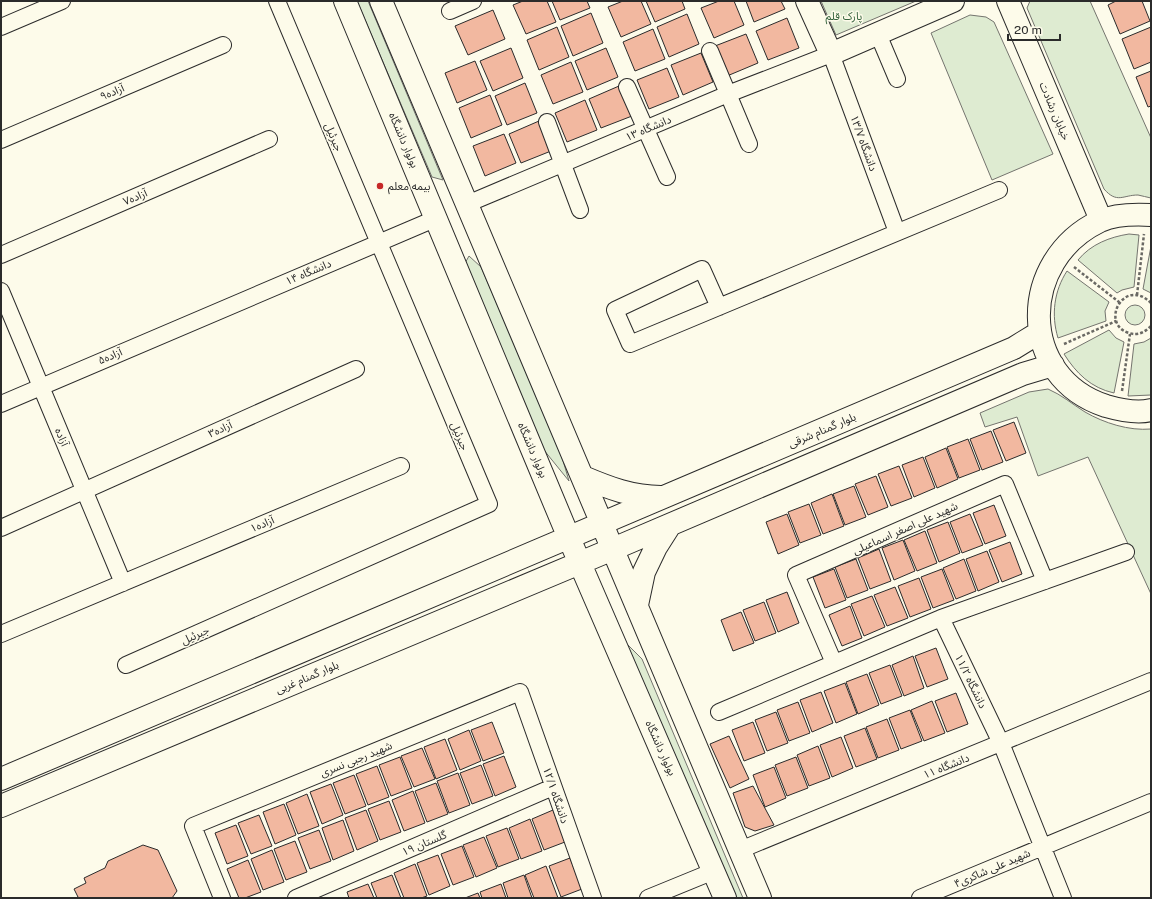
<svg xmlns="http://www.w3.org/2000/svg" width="1152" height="899" font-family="'Public Sans','Noto Sans Arabic',sans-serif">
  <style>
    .green { fill: #deebd1; stroke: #74746e }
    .building { fill: #f2b8a0; stroke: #2b2b2b }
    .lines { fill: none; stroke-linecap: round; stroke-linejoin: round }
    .street-casing { stroke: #2b2b2b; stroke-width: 18 }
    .secondary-casing { stroke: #2b2b2b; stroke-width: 24 }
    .path { stroke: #6a6964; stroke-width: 2.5; stroke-dasharray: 3 2; stroke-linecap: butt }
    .street { stroke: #fdfbea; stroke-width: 16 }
    .secondary { stroke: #fdfbea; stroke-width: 22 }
    .poi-dot { fill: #c62828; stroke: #fdfbea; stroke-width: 1.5 }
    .labels { text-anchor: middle; stroke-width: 3; stroke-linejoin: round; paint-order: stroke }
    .park-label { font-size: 11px; fill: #34623c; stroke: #fdfbea }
    .street-label { font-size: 11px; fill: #2b2b2b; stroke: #fdfbea }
    .poi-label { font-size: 11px; fill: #2b2b2b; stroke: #fdfbea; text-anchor: start }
  </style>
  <rect width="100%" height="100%" fill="#fdfbea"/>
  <path class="green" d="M357,1h11l75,179 -11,-3z
    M821,1h95l-80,34z
    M1030,1h60l61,137v60c-4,-1 -9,-2 -13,-3 -15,0 -21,9 -34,-6l-77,-181z
    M970,15l16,2 8,5 59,132 -61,26 -61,-147z
    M1129,234l10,1 -5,52 -12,3 -5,3 -39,-33c13,-16 32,-23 51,-26z
    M1151,246v47l-8,-4z
    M469,256l12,11 78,180 10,34 -30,-37 -75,-179z
    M1067,271l42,31 -4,9 1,10 -48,17c-7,-23 -4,-47 9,-67z
    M1125 315a10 10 0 1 1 20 0a10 10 0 1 1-20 0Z
    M1109,330l7,8 8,4 -10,51c-23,-5 -38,-20 -50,-39z
    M1151,338v57l-23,1 6,-52 10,-2z
    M1048,389c14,6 24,15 37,23 19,11 44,19 66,17v165l-63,-137 -50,19 -21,-59 -32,10 -5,-14 49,-21z
    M625,642l17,17 101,239h-10z"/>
  <path class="building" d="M523,1h24l9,21 -30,12 -13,-29z
    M552,1h35l3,7 -30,12z
    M623,1h18l10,23 -30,13 -13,-30z
    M646,1h36l3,8 -30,13z
    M719,1h15l10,24 -30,13 -13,-30z
    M746,1h35l4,8 -31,13z
    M1116,1h26l8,20 -30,13 -12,-29z
    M493,10l12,29 -37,16 -13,-29z
    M591,13l12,30 -30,13 -12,-30z
    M687,14l12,30 -30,13 -12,-30z
    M787,18l12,30 -31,12 -12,-29z
    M557,27l12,30 -30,13 -12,-30z
    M1151,27v35l-17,7 -12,-30z
    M653,29l12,30 -30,12 -12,-29z
    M746,34l12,29 -31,13 -12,-30z
    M511,48l12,30 -30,13 -13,-30z
    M606,48l12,29 -31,13 -12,-29z
    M701,53l12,29 -30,13 -12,-30z
    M475,61l12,29 -30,13 -12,-30z
    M571,62l12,30 -30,12 -12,-29z
    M667,68l12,29 -30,12 -12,-29z
    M1151,71v35l-3,1 -12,-30z
    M525,83l12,30 -30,12 -12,-29z
    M619,86l13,30 -31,12 -12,-29z
    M490,95l12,30 -31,13 -12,-30z
    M585,100l12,30 -30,12 -12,-29z
    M539,121l12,30 -30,12 -12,-29z
    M504,134l12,29 -31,13 -12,-30z
    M1014,422l12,31 -20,8 -13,-31z
    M991,431l12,31 -21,8 -12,-31z
    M968,439l12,31 -21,8 -12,-31z
    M946,448l12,31 -21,9 -12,-31z
    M923,457l12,31 -21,9 -12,-32z
    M899,466l13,32 -21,8 -13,-32z
    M876,476l12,31 -20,8 -13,-31z
    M854,486l12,31 -21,8 -12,-31z
    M832,494l12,32 -21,8 -12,-31z
    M809,504l12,31 -21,8 -12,-31z
    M994,505l12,31 -21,8 -12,-31z
    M787,514l12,31 -21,9 -12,-32z
    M970,514l13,31 -21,8 -12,-31z
    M948,522l12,31 -21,9 -12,-32z
    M925,531l12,32 -20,8 -13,-31z
    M903,540l12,31 -21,9 -12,-32z
    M1010,542l12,32 -20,8 -13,-32z
    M879,549l12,32 -21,8 -12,-31z
    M987,551l12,31 -21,9 -12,-32z
    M856,559l12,31 -21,8 -12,-31z
    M964,559l12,32 -20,8 -13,-31z
    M834,569l12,31 -21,8 -12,-31z
    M942,569l12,31 -21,8 -12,-31z
    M919,578l12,31 -21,8 -12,-31z
    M895,587l13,31 -21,8 -13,-31z
    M787,592l12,31 -21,9 -12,-32z
    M872,596l13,31 -21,9 -13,-32z
    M764,602l12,31 -21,8 -12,-31z
    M850,606l12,32 -20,8 -13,-31z
    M741,612l13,31 -21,8 -12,-31z
    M936,648l12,31 -21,8 -12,-31z
    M913,656l11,32 -20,8 -12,-31z
    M890,665l12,31 -21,8 -12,-31z
    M867,674l12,31 -21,9 -12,-32z
    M845,683l12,31 -21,9 -12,-32z
    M821,692l12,31 -21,9 -12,-32z
    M956,693l12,31 -21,8 -12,-31z
    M932,701l13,32 -21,8 -13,-31z
    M798,702l12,31 -21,8 -12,-31z
    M910,710l12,31 -21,8 -12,-31z
    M776,712l12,31 -21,8 -12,-31z
    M887,719l12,31 -21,8 -12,-31z
    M492,722l12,31 -21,8 -12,-31z
    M753,722l12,31 -21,8 -12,-31z
    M865,728l12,31 -21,8 -12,-31z
    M469,730l12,31 -21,9 -12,-31z
    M729,736l20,43 -19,9 -20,-44z
    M841,737l12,31 -21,9 -12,-32z
    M445,739l12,31 -21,9 -12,-32z
    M818,746l12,32 -21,8 -12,-31z
    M422,748l13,31 -21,8 -13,-31z
    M504,756l12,31 -21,9 -12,-32z
    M400,757l12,31 -21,8 -12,-31z
    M796,757l12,31 -21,8 -12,-31z
    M481,765l12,31 -21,8 -12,-31z
    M377,766l12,31 -21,8 -12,-31z
    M774,767l12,31 -21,9 -12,-32z
    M458,773l12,32 -21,8 -12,-32z
    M354,775l12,31 -21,8 -12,-31z
    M436,783l12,31 -21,8 -12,-31z
    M331,784l12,31 -21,9 -12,-32z
    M753,786l21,39 -19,6 -10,-4 -12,-34z
    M413,791l12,32 -21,8 -12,-31z
    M307,794l12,32 -21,8 -12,-31z
    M389,801l12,31 -21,8 -12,-31z
    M284,804l12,31 -21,9 -12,-32z
    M366,810l12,31 -21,9 -12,-32z
    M553,810l12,32 -21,8 -12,-31z
    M259,815l13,31 -21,8 -13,-31z
    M530,819l12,32 -21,8 -12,-31z
    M343,820l11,31 -21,9 -11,-32z
    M236,825l12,31 -21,8 -12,-31z
    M507,828l12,31 -21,8 -12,-31z
    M319,830l12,31 -21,8 -12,-31z
    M484,837l13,31 -21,9 -13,-32z
    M295,841l12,31 -21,8 -12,-31z
    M143,845l15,5 19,41 -5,7h-97l3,-1 -4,-8 12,-6 -2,-5 21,-10 3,-7z
    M462,846l12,31 -21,8 -12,-31z
    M272,850l12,32 -21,8 -12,-31z
    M438,855l12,31 -21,9 -12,-32z
    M570,858l12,31 -21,8 -12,-31z
    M248,860l13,32 -16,6h-6l-12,-29z
    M415,864l12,32 -6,2h-17l-10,-25z
    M546,866l12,32h-24l-9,-23z
    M392,875l9,23h-24l-6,-15z
    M524,875l8,23h-24l-5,-15z
    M368,884l6,14h-25l-2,-6z
    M501,884l5,14h-24l-2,-6z
    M478,893l2,5h-15z"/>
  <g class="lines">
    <defs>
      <path id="street" d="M450,11l23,-10
        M1,27l61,-26
        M878,34l19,45
        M710,51l39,93
        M627,87l40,90
        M547,122l33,88
        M1,140l222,-95
        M467,204l261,-110 103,-40 66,178
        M1,255l268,-116
        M1,291l122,292
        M719,307l-17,-38 -87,41 15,34c123,-51 246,-103 369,-154
        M1,404l436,-186
        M1,528l355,-159
        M941,618l60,125 62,155
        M1,634l400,-168
        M834,663l-38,-88 209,-91 40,97
        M126,665l363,-161 -212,-503
        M719,712l222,-94 185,-66
        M740,850l411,-169
        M222,898l-29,-72 327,-134 73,206
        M296,898l257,-111
        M648,898l66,-27
        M920,898l231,-96"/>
      <path id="secondary" d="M345,1l224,537 156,360
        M381,1l379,897
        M807,1l24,53 122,-53
        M1008,1l93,219
        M1151,215c-17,-1 -35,-1 -51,6 -82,39 -83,156 6,185 14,4 31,8 45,4
        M583,477c26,11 49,20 78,20
        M637,605l7,-33 12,-25 14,-22
        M1,779l1013,-431 26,-16
        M1,806l612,-257 410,-175 30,-9"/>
    </defs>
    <use href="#street" class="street-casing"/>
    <use href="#secondary" class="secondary-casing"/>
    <path class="path" d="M1074,267l45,35
      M1137,295l7,-61
      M1151,303c-27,-27 -52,21 -22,30 9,3 16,-1 22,-7
      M1064,344l52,-23
      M1122,391l8,-57"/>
    <use href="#street" class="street"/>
    <use href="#secondary" class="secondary"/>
  </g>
  <circle class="poi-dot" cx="380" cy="186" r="4"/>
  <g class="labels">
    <g class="park-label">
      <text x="844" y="20">پارک قلم</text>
    </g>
    <g class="street-label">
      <text transform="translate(112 92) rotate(-23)" y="4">آزاده۹</text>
      <text transform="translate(1055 111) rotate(67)" y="4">خیابان رشادت</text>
      <text transform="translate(648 128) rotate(-23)" y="4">دانشگاه ۱۳</text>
      <text transform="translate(334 137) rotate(67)" y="4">جبرئیل</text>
      <text transform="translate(404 140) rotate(67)" y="4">بولوار دانشگاه</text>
      <text transform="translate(864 143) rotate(70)" y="4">دانشگاه ۱۳/۷</text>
      <text transform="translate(135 197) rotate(-23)" y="4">آزاده۷</text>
      <text transform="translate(308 272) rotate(-23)" y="4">دانشگاه ۱۴</text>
      <text transform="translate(110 356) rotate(-23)" y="4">آزاده۵</text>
      <text transform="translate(220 429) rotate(-24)" y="4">آزاده۳</text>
      <text transform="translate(822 430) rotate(-23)" y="4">بلوار گمنام شرقی</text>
      <text transform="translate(460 436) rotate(67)" y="4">جبرئیل</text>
      <text transform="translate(62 437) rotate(67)" y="4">آزاده</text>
      <text transform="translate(533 450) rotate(67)" y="4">بولوار دانشگاه</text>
      <text transform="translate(262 524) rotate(-23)" y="4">آزاده۱</text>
      <text transform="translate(905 528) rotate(-24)" y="4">شهید علی اصغر اسماعیلی</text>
      <text transform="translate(195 635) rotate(-24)" y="4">جبرئیل</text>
      <text transform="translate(307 677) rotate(-23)" y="4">بلوار گمنام غربی</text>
      <text transform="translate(971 681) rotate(64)" y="4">دانشگاه ۱۱/۲</text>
      <text transform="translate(661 748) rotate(66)" y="4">بولوار دانشگاه</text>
      <text transform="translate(356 759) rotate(-22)" y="4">شهید رجبی نسری</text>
      <text transform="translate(946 766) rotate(-22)" y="4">دانشگاه ۱۱</text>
      <text transform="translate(556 795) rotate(71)" y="4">دانشگاه ۱۲/۱</text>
      <text transform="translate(424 843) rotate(-23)" y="4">گلستان ۱۹</text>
      <text transform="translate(992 868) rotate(-23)" y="4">شهید علی شاکری۴</text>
    </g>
    <g class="poi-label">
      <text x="388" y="190">بیمه معلم</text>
    </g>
  </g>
  <rect width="1152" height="899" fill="none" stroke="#2b2b2b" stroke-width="4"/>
  <path d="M1008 34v6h52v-6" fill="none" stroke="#2b2b2b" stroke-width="2"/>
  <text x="1014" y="34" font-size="12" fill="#2b2b2b" stroke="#fdfbea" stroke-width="3" paint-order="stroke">20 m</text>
</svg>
